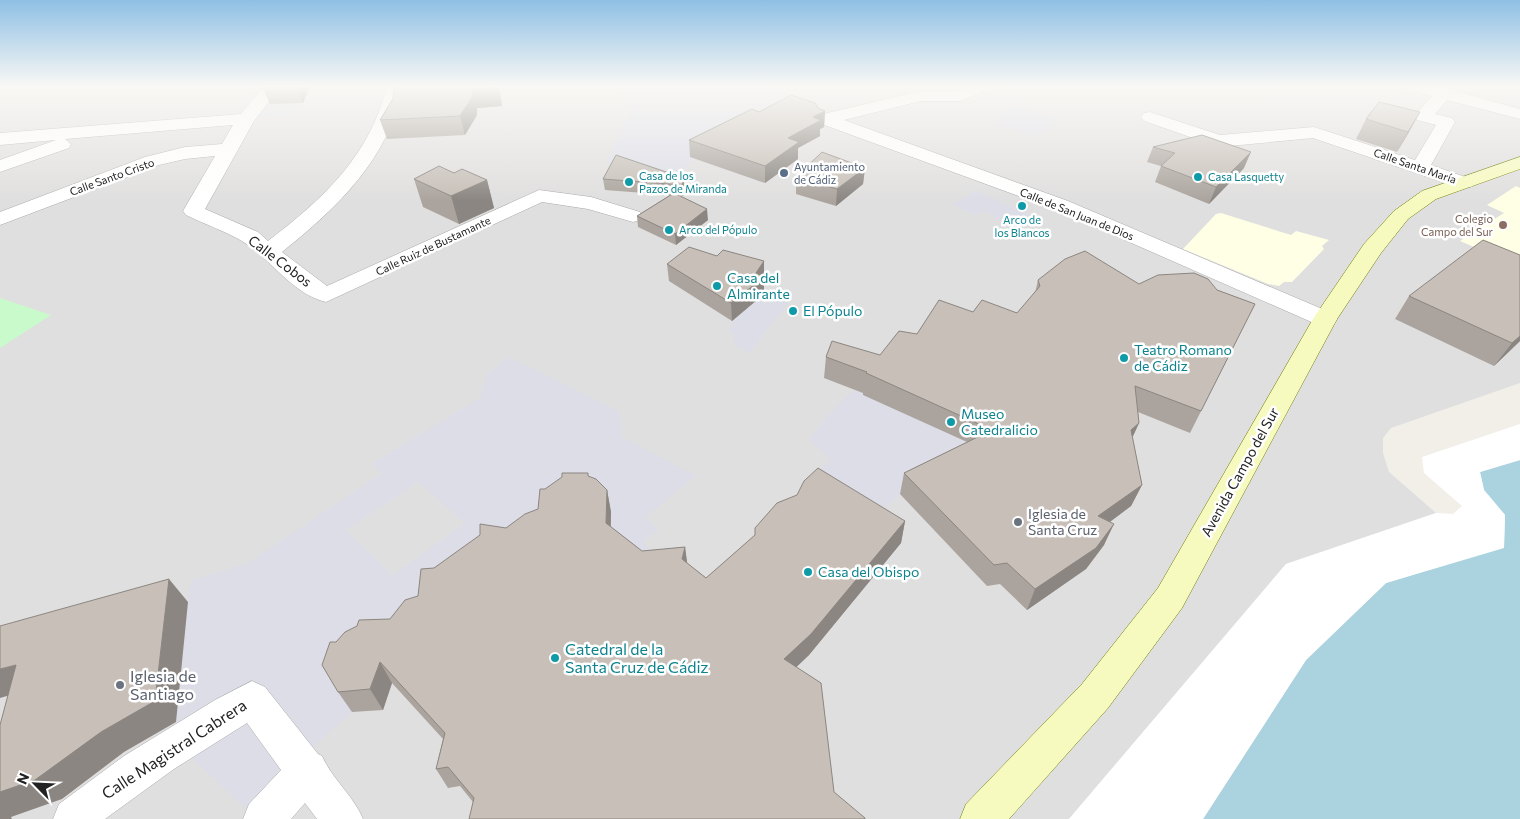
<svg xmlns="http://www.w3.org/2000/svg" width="1520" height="819" font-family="Commissioner,sans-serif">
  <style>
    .residential { fill: #e0dfdf }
    .education { fill: #ffffe5 }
    .park { fill: #c8facc }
    .plaza { fill: #dddde8; fill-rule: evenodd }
    .water { fill: #aad3df }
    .pier { fill: #fff }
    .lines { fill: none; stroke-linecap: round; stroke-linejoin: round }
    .street-casing { stroke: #a9a9a9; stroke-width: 1 }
    .secondary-casing { stroke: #707d05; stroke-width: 1 }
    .street { fill: #fff; fill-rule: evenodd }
    .secondary { fill: #f7fabf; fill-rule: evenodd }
    .wall { fill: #aba49e }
    .shaded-wall { fill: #8b8681 }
    .building { fill: #c7bfb8; stroke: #8b8681 }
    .service-dot { fill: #5c6f8a; stroke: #fff; stroke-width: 2 }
    .culture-dot { fill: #0f9aa8; stroke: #fff; stroke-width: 2 }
    .education-dot { fill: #8d6e63; stroke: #fff; stroke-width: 2 }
    .worship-dot { fill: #6b7280; stroke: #fff; stroke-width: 2 }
    .labels { text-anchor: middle; stroke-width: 5; stroke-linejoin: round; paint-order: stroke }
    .far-street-label { font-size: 11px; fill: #222; stroke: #fff }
    .far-service-label { font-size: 11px; fill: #4e5e75; stroke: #fff; text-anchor: start }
    .far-culture-label { font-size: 11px; fill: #0d838f; stroke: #fff; text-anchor: start }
    .far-education-label { font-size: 11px; fill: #785e54; stroke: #fff; text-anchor: end }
    .street-label { font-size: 14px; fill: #222; stroke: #fff }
    .culture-label { font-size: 14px; fill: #0d838f; stroke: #fff; text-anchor: start }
    .worship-label { font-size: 14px; fill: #5b616d; stroke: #fff; text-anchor: start }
    .near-culture-label { font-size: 16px; fill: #0d838f; stroke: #fff; text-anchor: start }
    .near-worship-label { font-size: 16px; fill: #5b616d; stroke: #fff; text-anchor: start }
    .near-street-label { font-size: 16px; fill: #222; stroke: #fff }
  </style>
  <rect width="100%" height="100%" fill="#f2efe9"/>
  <path class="residential" d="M0,86h1520v297l-129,45 -8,10v15l6,19 47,41 -150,51 -217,255h-1069z"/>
  <path class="education" d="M1516,186l4,2v79l-60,-26 44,-28 -17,-8z
    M1221,213l70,22 5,-4 33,9 -7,6 2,3 -32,33h-8l-5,4 -11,-2 -85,-35 33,-35z"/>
  <path class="park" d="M0,298l51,17 -51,33z"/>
  <path class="plaza" d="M615,86h160l25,12 -110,59 1,7 -20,13 -65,-15 23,-47 -2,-15 -9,-13z
    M302,103l-7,12 -49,4 19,-15z
    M1010,108h9l39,12 -16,13 -8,2 -33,-10h-7z
    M976,190l7,4 53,24 -19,11 -30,-17 -11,3 -23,-10z
    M778,288l17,6 -46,59 -16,-8 2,-5 -2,-7 -6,-3 6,-4 -1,-5 32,-27z
    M508,358l11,4 98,48 4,10 1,17 74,39 -50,41 13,13 -16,11 7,9 -16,13 -23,-36v-20h-4l-263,156 -9,28h5l14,15 -3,7 -52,46 -49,54 -71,-67 -4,-11 14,-145 3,-10 56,-17 134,-90 -11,-9 109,-66 7,-24zM418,482l47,41 -72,52 -47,-45z
    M855,390l105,49 33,7 -93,48 -30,30 -57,-48 18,-17 -21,-18 1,-5 32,-37z"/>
  <path class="water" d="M1520,460v359h-317l103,-159 80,-77 118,-36 1,-32 -21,-25 -4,-18z"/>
  <path class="pier" d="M1520,424v36l-40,12 4,18 21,25 -1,33 -118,35 -80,77 -103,159h-134l217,-255 150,-51 17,1 9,-8 -38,-33 -2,-16z"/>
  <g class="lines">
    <defs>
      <path id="street" d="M264,86h17l-27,35 -49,88 53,23 10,9c55,-42 102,-85 119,-155h16c-14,73 -65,121 -121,166l45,34 212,-96 52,7 49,15 3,4 -3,4 -7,2 -45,-13 -46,-7 -216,100c-34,-8 -55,-43 -84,-61 -17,-10 -38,-17 -56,-26l-3,-4 32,-55 -30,3 -26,6 -159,60v-13l145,-55 40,-10 37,-3 11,-19 -168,14 6,5 -2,4 -69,24v-12l56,-20 -56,5v-12l241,-19z
        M968,86h21l-2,4 -26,11h-40l-77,19 224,81 266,113 3,5 -3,5 -9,3 -9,-3 -262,-115 -235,-86 -3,-4 3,-4 102,-24h37z
        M1406,86l38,2 76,21v10l-73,-19 -12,14 17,4 3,4 -24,43 40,14 3,4 -3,4h-14l-144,-49 -94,9 -75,-26 -3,-4 3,-4 6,-1 70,23 94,-8 101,33 21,-35 -19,-5 -3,-4 18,-20 -24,-6z
        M252,681l13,6 53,67 4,2c10,23 31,39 41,63h-46l-12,-16 -14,16h-48l6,-15 32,-34 -34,-47 -73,46 -69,50h-52l6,-15 65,-48 91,-56z"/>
      <path id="secondary" d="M1520,157v12l-84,30 -28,20 -27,34 -44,66 -155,289 -74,100 -99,111h-49l6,-15 116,-120 76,-96 155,-269 51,-75 30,-33 28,-20z"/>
    </defs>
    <use href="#street" class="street-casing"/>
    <use href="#secondary" class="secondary-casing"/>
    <use href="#street" class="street"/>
    <use href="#secondary" class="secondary"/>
  </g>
  <path class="wall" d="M262,86h48l-7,17 -33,1z
    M400,86h99l3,20 -25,2v7l-12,20 -78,4 -7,-19z
    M818,108l7,3 -1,16 -4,2v7l-22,12v11l-33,24 -75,-26 -1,-17 70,-28z
    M1366,119l43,13 -12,20 -41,-13z
    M1153,147l91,21 -35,36 -54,-22 6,-16 -14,-4z
    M865,168l-2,16 -27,22 -40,-12v-17z
    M454,173l33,7 7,28 -35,16 -36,-17 -9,-28z
    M684,178v12l-1,6h-2l27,24 -32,25 -38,-18 -1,-11 33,-21 -65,-5 -2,-11z
    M1520,255v86l-26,25 -99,-47 14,-23z
    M717,256l47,5v33l-32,27 -63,-40 -2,-17z
    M1038,280l101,4 78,6 38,14 -65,129 -52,-21 1,11 -7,15 10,47 -11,21 -21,16 -6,23 -18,24 -59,41 -27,-26 -13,2 -87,-92 4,-21 63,-31 -104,-47v-2l-39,-15 2,-21 54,-2 37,-21 56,-22 44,1 18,-20z
    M588,476l19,14 4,22v15l31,24 43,-4 2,16 19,15 49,-43v-7l150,-7 -4,22 -92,112 -13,12 -323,135 -13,-16 -12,2 -12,-19 7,-30 -51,-56 -9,27 -31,2 -14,-20 -2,-50 54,-23 28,-23 16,-28 72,-40 32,-19z"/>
  <path class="shaded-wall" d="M297,86h13l-7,17z
    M499,86l3,20 -25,2v7l-12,20 -5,-19 12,-26z
    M825,111l-1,16 -4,2v7l-22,12v11l-33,24v-17l23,-28 25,-21z
    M1420,112l-11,20 -12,20 11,-20z
    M1251,152l-7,16 -35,36 7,-17z
    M865,168l-2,16 -27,22 1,-17z
    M684,178v12l-1,6 -1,-11z
    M487,180l7,28 -35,16 -8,-28z
    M707,209l1,11 -32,25 -1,-11z
    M764,261v33l-32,27 -1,-18 25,-30z
    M1520,336v5l-26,25 18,-23z
    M1139,423l-10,22 2,-15z
    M1142,485l-11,21 -43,32 10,-22z
    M607,490l4,22 -1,33 -4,-22z
    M905,521l-4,22 -92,112 -26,25 1,-21z
    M1114,524l-10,21 -18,24 -59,41 8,-21z
    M685,547l3,22 -6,-10z
    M169,579l19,23 -12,120 -52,30 -62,47 -51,18 1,2h-12v-27l101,-60z
    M380,662l12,21 -9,27 -13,-21z
    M16,665l25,21 -41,12v-29z"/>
  <path class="building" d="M400,86h98v1l-26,3 1,6 -13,20 -80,4 13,-21 1,-12z
    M791,95l24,8 3,5 7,3 -12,6 8,3 -33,18 11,4 -34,24 -76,-26 63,-31 7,3z
    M1379,102l41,10 -12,20 -42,-13z
    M1202,135l49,17 -35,35 -55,-21 14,-13 -22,-6z
    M822,152l43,16 -28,21 -41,-12z
    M616,155l68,23 -2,7 -79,-6z
    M439,166l15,7 8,-4 25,11 -36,16 -37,-17z
    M674,193l33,16 -32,25 -38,-18z
    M1483,240l37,15v81l-8,7 -103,-47z
    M689,247l28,9 6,-6 41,11 -8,12 8,4 -33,26 -64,-39z
    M1085,251l54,33 19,-9 36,-2 14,6 9,11 38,14 -54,107 -66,-25 4,37 -8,7 11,55 -44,31 16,8 -18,24 -61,41 -28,-26 -13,2 -90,-92 88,-43 -126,-57 1,-1 -41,-15 6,-16 48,14 19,-24 18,3 22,-34 34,12 9,-12 35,13 23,-27 -2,-6 27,-21z
    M818,468l87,53 -94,113 -27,25 37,24 13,109 31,26v1h-396l5,-21 -26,-31 -12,2 9,-36 -65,-71 -10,27 -32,3 -16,-27 8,-23h6l9,-10 12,-6 2,-6 31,-1 15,-19 13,-4 3,-27 13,-1 46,-33v-11l26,4 19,-14 13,-5 2,-20h5l17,-12v-4h26v3l8,3 11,11 -1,33 36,28 43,-4 -3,12 24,19 49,-43v-7l22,-25 20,-8 7,-14z
    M169,579l-14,122 -54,31 -66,48 -35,12v-67l16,-60 -16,4v-43z"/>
  <linearGradient id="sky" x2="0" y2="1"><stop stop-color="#8fc0e4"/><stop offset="0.43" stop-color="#f9f8f5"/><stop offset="1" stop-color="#f9f8f5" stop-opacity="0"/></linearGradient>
  <rect width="1520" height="201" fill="url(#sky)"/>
  <circle class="service-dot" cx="784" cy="173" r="5"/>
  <g class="culture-dot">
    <circle cx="1198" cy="177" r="5"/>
    <circle cx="629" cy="182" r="5"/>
    <circle cx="1022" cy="206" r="5"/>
    <circle cx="669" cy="230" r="5"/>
    <circle cx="717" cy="286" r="5"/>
    <circle cx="793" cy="311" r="5"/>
    <circle cx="1124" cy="358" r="5"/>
    <circle cx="951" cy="422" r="5"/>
    <circle cx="808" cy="572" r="5"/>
    <circle cx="555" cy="658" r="5"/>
  </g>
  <circle class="education-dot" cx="1503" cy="225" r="5"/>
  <g class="worship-dot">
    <circle cx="1018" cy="522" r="5"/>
    <circle cx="120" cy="685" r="5"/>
  </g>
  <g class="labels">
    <g class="far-street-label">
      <text transform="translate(1415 166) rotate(19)" y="4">Calle Santa María</text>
      <text transform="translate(112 177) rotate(-20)" y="4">Calle Santo Cristo</text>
      <text transform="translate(1077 214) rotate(22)" y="4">Calle de San Juan de Dios</text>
      <text transform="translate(433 246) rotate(-25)" y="4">Calle Ruiz de Bustamante</text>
    </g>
    <g class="far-service-label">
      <text x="794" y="171">Ayuntamiento<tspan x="794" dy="13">de Cádiz</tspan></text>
    </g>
    <g class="far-culture-label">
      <text x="639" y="180">Casa de los<tspan x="639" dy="13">Pazos de Miranda</tspan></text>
      <text x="1208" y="181">Casa Lasquetty</text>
      <text x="1022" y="224" text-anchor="middle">Arco de<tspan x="1022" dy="13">los Blancos</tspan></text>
      <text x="679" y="234">Arco del Pópulo</text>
    </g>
    <g class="far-education-label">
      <text x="1493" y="223">Colegio<tspan x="1493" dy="13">Campo del Sur</tspan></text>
    </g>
    <g class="street-label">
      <text transform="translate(280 261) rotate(37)" y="5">Calle Cobos</text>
      <text transform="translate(1240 472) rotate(-61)" y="5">Avenida Campo del Sur</text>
    </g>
    <g class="culture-label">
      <text x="727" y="283">Casa del<tspan x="727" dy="16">Almirante</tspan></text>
      <text x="803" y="316">El Pópulo</text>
      <text x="1134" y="355">Teatro Romano<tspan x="1134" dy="16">de Cádiz</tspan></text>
      <text x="961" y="419">Museo<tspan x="961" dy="16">Catedralicio</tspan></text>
      <text x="818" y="577">Casa del Obispo</text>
    </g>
    <g class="worship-label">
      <text x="1028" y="519">Iglesia de<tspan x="1028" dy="16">Santa Cruz</tspan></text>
    </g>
    <g class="near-culture-label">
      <text x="565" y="655">Catedral de la<tspan x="565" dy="18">Santa Cruz de Cádiz</tspan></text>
    </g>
    <g class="near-worship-label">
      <text x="130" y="682">Iglesia de<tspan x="130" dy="18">Santiago</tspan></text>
    </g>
    <g class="near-street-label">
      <text transform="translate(174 749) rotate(-33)" y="6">Calle Magistral Cabrera</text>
    </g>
  </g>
  <g transform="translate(35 784) rotate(294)" stroke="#ffffff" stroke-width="4" paint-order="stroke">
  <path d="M0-4L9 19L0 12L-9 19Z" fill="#222222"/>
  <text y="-8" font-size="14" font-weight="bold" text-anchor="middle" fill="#222222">N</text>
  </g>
</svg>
